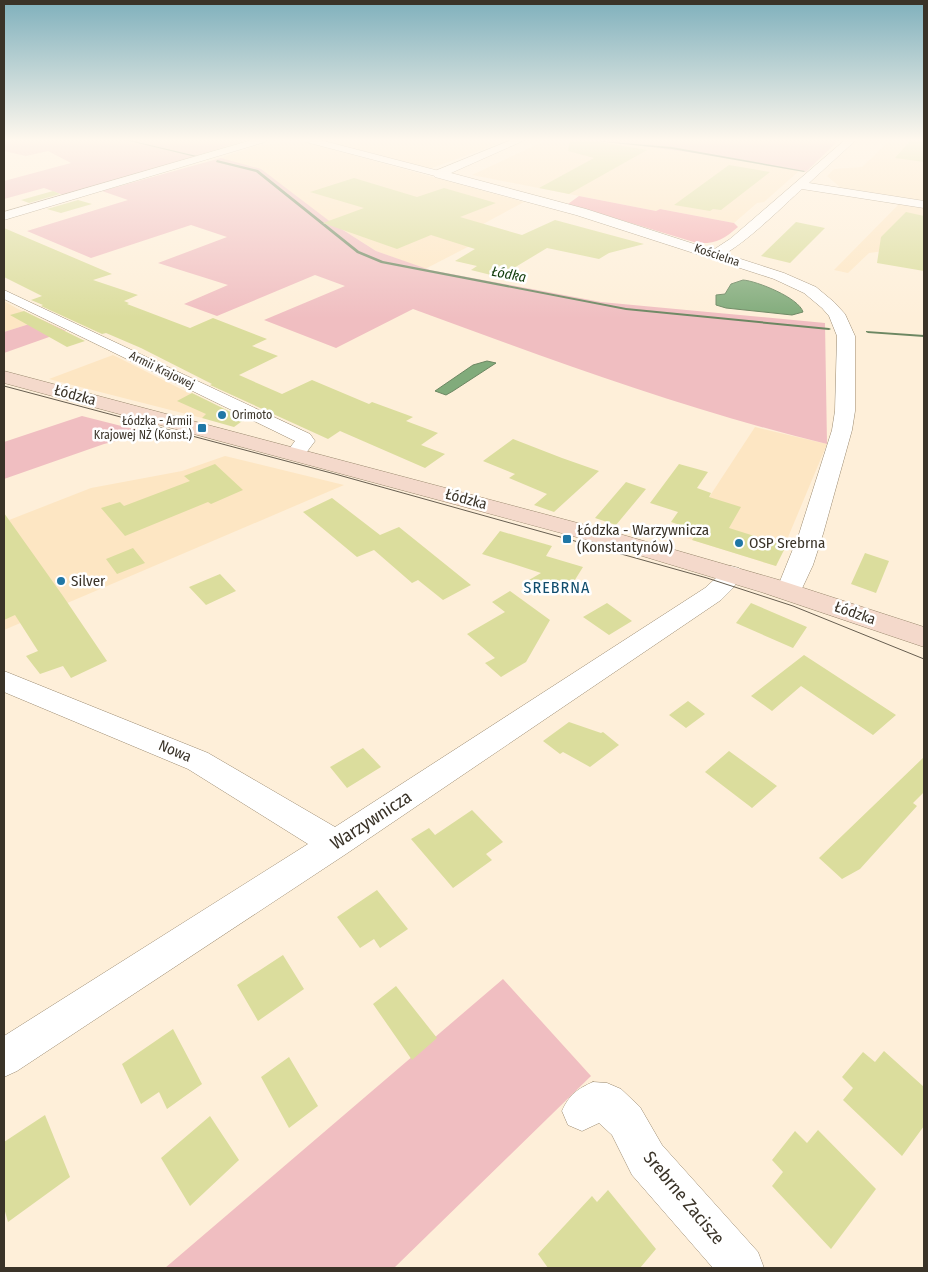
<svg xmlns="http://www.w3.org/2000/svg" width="928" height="1272" font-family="'Fira Sans Condensed',sans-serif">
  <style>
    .built { fill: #fde6c3 }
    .green { fill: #f0bec1 }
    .forest { fill: #f3acb2 }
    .water { fill: #81ab7b; stroke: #6c8762 }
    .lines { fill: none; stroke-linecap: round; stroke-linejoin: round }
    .stream { fill: #6c8762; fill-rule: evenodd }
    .building { fill: #dbdd9d }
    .minor-casing { stroke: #9b8a70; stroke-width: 1 }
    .tertiary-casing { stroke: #9b8a70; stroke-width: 1 }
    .secondary-casing { stroke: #9b8a70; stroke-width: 1 }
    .minor { fill: #fff; fill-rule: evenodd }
    .tertiary { fill: #fff; fill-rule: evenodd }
    .secondary { fill: #f4d9cb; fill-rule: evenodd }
    .tram { stroke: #675e50; stroke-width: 1 }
    .poi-dot { fill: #2077a6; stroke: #fff; stroke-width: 2 }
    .labels { text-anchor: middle; stroke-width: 5; stroke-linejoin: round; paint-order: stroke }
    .far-street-label { font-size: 12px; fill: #3a3328; stroke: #fff }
    .far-poi-label { font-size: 12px; fill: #3a3328; stroke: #fff; text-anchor: start }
    .far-water-label { font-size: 14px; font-style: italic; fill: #103c0b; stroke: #fff }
    .street-label { font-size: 15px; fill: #3a3328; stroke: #fff }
    .poi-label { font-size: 15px; fill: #3a3328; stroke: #fff; text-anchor: start }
    .neighbourhood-label { font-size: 16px; letter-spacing: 1px; fill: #104d6d; stroke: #fff }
    .near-street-label { font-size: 18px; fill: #3a3328; stroke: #fff }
  </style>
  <rect width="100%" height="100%" fill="#feefd9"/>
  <path class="built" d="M319,140h190l-77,28h-8z
    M550,140h34l60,5 88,13 67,13 -35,31 -7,1 -23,20 -74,-14 -4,2 -184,-36 66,-31z
    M890,140h34v61l-83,-13 -14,-12 7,-7 28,-2z
    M297,141l12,2 215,59 -52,28 17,6 -64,33 -49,-18 -44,-28 -111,-65 34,-12z
    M899,204l25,4v48l-40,-5 -15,2 -21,20 -14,-3z
    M4,301l14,8 24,11 -38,12z
    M113,355l78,39 20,18 -9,6 -153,-39z
    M755,427l72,17 -51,122 -93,-29z
    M225,456l119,29 -340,145v-108l87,-34 91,-17z"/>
  <path class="green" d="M4,140h243l-181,56 -22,-8 -40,11v-18l67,-18 -23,-12 -22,5 -22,-5z
    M595,140h244l-33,32 -74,-14z
    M221,158l40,11 71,54 44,28 54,19 171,32 224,21 2,121c-141,-34 -278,-85 -414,-135l-77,39 -72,-28 81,-34 -30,-11 -98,41 -33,-12 44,-19 -70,-22 69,-26 -36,-12 -100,33 -64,-27 101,-31 -26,-9z
    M42,320l24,11 -62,22v-21z
    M82,416l67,17 -45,11 -100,35v-37z
    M503,979l88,97 -197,192h-229z"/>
  <path class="forest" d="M579,196l77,15 4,-2 74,14 4,4c-14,12 -22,17 -41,16l-129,-39z"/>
  <path class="water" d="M743,280c14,1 56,18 60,32l-11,3 -66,-7 -10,-3v-10l9,-1 6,-10z
    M487,361l9,2 -43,28 -7,4 -11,-4 38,-26z"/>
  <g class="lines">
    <path class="stream" d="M125,140h4l72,17 -1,1z
      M585,140l87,7 133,24 -1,1 -132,-23z
      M217,160l41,10 101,81 24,10 243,47 203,20 2,1 -2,1 -203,-20 -245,-47 -24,-10 -101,-81 -40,-10z
      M866,331l58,4v2l-56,-4 -2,-1z"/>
  </g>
  <path class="building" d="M570,140h18l59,10 -78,44 -30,-6 55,-30 -26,-7z
    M911,140h13v22l-29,-4z
    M729,165l41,7 -49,38 -8,-1 -3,2 -36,-6z
    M354,178l63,19 27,-9 52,15 -36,14 62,18 33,-15 89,24 -35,9 -10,6 -52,-11 -48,29 -28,-7 6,-4 -22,-5 20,-12 -44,-14 -34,14 -74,-26 41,-15 -54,-16z
    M53,191l7,3 -31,9 -8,-3z
    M78,200l14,4 -31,9 -14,-4z
    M906,212l18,4v55l-47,-8 4,-26z
    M796,222l29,6 -35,35 -29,-7z
    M4,228l108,46 -19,6 45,15 -14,6 5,2 -2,1 63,24 23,-10 54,21 -15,7 26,10 -39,19 43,19 30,-14 57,24 3,-2 41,15 -7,4 32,12 -17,12 24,9 -20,14 -85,-37 -12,8 -118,-54 2,-1 -71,-36 -35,-15 -4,1 -61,-28 2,-1 -12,-5 11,-4 -38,-19z
    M24,311l61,30 -18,6 -57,-32z
    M192,393l53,26 -11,8 -32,-9 4,-4 -29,-13z
    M513,439l49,19 37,13 -45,41 -20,-7 13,-11 -38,-16 6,-4 -32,-13z
    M215,464l28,26 -32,14 -3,-2 -83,34 -24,-28 19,-6 4,4 66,-25 -6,-5z
    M679,464l29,8 -11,16 14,5 -2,4 32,10 -12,21 57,18 -10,20 -84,-26 6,-9 -27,-9 7,-10 -28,-9z
    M626,482l20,7 -30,36 -21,-7z
    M332,498l48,37 19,-8 72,58 -28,15 -25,-20 -6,3 -38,-33 -17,7 -54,-45z
    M4,513l59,83 44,65 -36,17 -8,-12 -23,8 -14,-18 12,-5 -23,-36 -11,5z
    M500,531l52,15 -6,10 37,11 -15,24 -39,-11 12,-7 -59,-19z
    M133,548l12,15 -28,11 -11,-15z
    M865,553l24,8 -13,32 -25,-9z
    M220,574l16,17 -30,14 -17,-18z
    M510,591l40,29 -24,42 -25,15 -16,-14 10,-5 -28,-24 38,-22 -13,-10z
    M607,603l25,18 -23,14 -26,-18z
    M751,603l56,24 -14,21 -57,-25z
    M804,655l20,13 72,47 -23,20 -72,-49 -29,25 -21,-15z
    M688,701l17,13 -19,14 -17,-13z
    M569,722l32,11 2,-1 16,13 -29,22 -27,-15 -3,2 -17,-13z
    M363,748l18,19 -34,21 -17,-21z
    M729,751l48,35 -25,22 -47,-36z
    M924,757v35l-11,11 4,3 -57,63 -18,10 -23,-21z
    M472,810l31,32 -17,12 6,6 -39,28 -42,-49 18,-11 6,7z
    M377,890l31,39 -28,19 -6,-9 -14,9 -23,-31z
    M283,955l21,34 -46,32 -21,-36z
    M396,986l41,52 -25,22 -39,-56z
    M173,1029l29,55 -35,25 -8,-17 -18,12 -19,-40z
    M884,1051l40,36v39l-22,30 -59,-56 10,-12 -11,-11 21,-25 12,10z
    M289,1057l29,49 -29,22 -28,-51z
    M45,1115l25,62 -62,45 -4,-14v-66z
    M210,1116l29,44 -49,46 -29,-48z
    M818,1130l58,59 -45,60 -59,-63 11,-14 -11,-12 23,-29 12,12z
    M608,1190l48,59 -16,19h-92l-10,-14 54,-58 5,6z"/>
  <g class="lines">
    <defs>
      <path id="minor" d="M252,140h15l-2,2 -261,78v-8z
        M304,140h16l123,32 1,2 -5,3 -133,-35z
        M845,140h11l-47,43 115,18v7l-122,-19c-15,13 -74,73 -92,69l-2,-3 2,-3 20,-13z
        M4,290l306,144 5,7 -12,16 -7,2 -7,-2 -3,-4 9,-12 -291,-142z
        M731,566l8,2 4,5 -10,15 -12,12 -375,254 -329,217 -13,6v-41l304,-192 -120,-75 -184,-77v-21l204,82 127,74 370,-239 11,-10 7,-10z
        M593,1082l14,1 14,6 19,18 22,38 96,107 6,16h-51l-81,-93 -20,-40 -13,-12 -17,8 -14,-6 -6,-14c7,-16 15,-22 31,-29z"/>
      <path id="tertiary" d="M511,140h14l-74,33 135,36 198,64 32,14 18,15 11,12 10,22v75l-3,19 -29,104 -10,31 -15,32 -9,3 -9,-3 -4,-6 23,-57 33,-104 3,-19 2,-75 -8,-20 -7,-8 -18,-15 -30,-14 -198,-64 -141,-38 -2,-3 2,-3z"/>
      <path id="secondary" d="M4,371l619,164 156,45 145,47v20l-163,-55 -155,-47 -602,-162z"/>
    </defs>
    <use href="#minor" class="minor-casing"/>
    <use href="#tertiary" class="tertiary-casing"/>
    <use href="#secondary" class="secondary-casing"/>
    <use href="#minor" class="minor"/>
    <use href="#tertiary" class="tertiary"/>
    <use href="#secondary" class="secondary"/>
    <path class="tram" d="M4,386l331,88 372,104 86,28 131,53"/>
  </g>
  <linearGradient id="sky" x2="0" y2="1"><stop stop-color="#7fb0bc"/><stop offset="0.44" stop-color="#fff8ee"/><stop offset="1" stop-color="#fff8ee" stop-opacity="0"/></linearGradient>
  <rect width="928" height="318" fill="url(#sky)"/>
  <g class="poi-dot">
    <circle cx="222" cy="415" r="5"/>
    <rect x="197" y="423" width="10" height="10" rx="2.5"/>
    <rect x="562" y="534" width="10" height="10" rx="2.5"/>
    <circle cx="739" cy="543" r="5"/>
    <circle cx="61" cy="581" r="5"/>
  </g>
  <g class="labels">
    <g class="far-street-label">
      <text transform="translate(717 255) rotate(19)" y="4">Kościelna</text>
      <text transform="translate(162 370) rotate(26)" y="4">Armii Krajowej</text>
    </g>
    <g class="far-poi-label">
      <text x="232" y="419">Orimoto</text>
      <text x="192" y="425" text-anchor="end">Łódzka - Armii<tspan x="192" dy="14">Krajowej NŻ (Konst.)</tspan></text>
    </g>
    <g class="far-water-label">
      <text transform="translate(509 274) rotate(11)" y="5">Łódka</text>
    </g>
    <g class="street-label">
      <text transform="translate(75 395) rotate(15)" y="5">Łódzka</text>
      <text transform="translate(466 499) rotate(15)" y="5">Łódzka</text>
      <text transform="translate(855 613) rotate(19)" y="5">Łódzka</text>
      <text transform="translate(175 751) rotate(23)" y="5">Nowa</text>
    </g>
    <g class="poi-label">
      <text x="577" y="535">Łódzka - Warzywnicza<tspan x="577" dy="17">(Konstantynów)</tspan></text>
      <text x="749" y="548">OSP Srebrna</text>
      <text x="71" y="586">Silver</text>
    </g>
    <g class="neighbourhood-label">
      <text x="557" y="593">SREBRNA</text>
    </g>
    <g class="near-street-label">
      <text transform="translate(371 820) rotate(-33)" y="6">Warzywnicza</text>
      <text transform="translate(684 1198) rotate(50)" y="6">Srebrne Zacisze</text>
    </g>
  </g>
  <rect width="928" height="1272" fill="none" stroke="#3a3328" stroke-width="10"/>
</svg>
